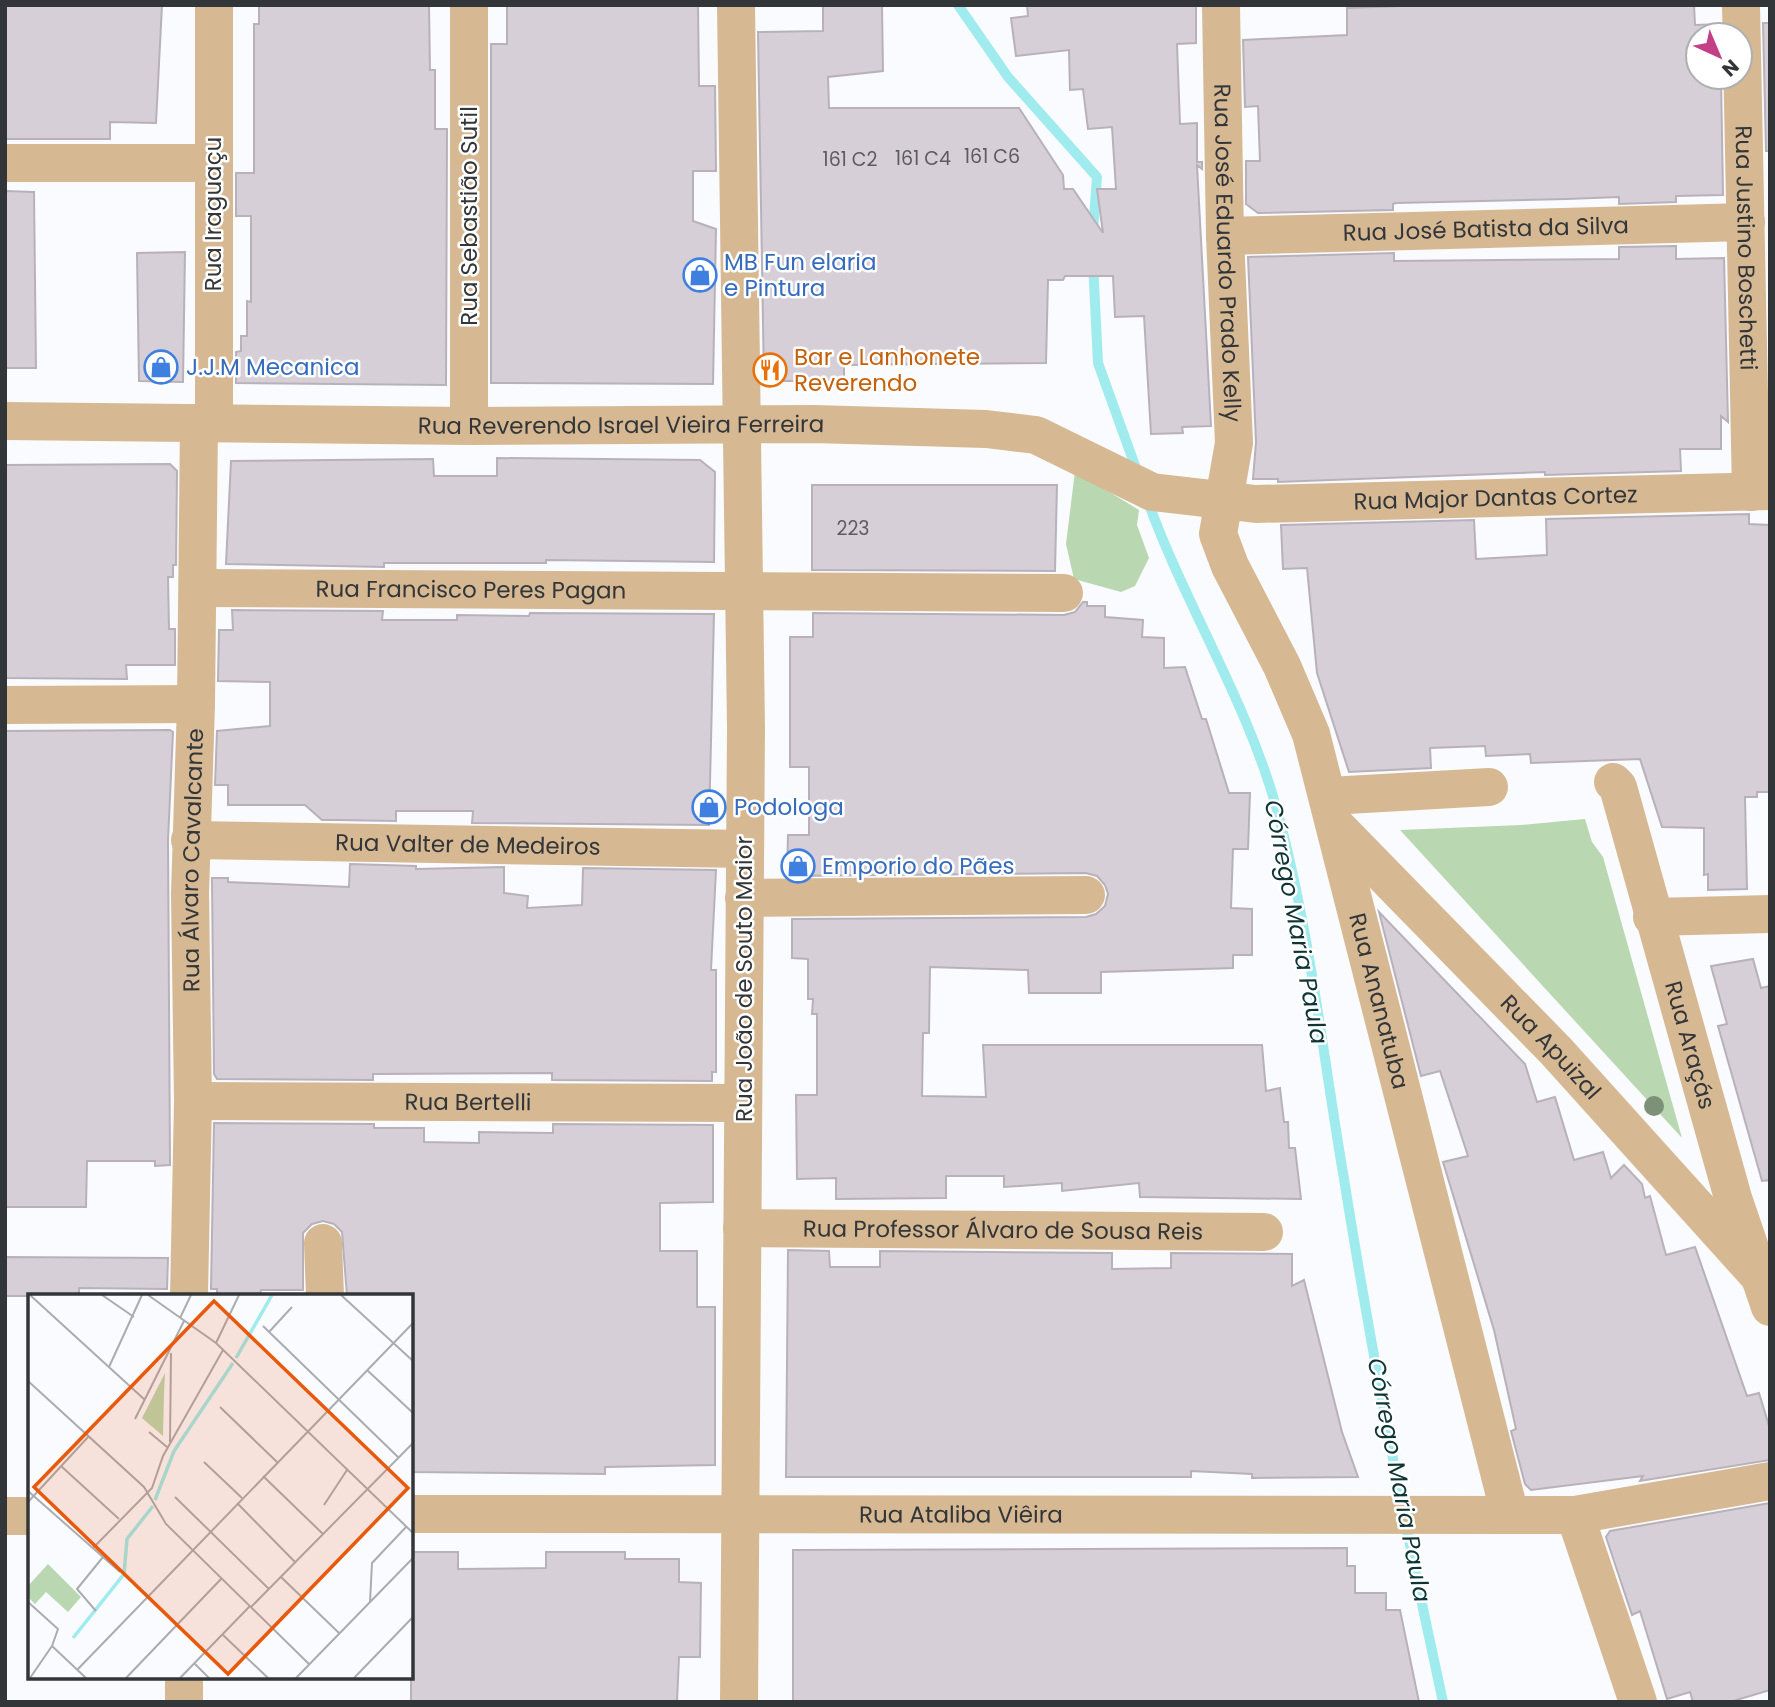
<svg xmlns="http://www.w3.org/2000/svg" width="1775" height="1707" font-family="Poppins,sans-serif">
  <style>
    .green { fill: #b9d7b0 }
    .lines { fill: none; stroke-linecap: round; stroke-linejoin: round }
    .stream { stroke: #9febed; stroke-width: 10 }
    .building { fill: #d7cfd7; stroke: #b8b1b9; stroke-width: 2 }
    .minor { stroke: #d6b993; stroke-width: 38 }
    .tree { fill: #7d9178 }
    .labels { text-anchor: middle; stroke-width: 5; stroke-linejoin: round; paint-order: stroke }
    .number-label { font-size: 19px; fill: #5c5c60 }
    .street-label { font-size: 23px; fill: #333639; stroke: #fff }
    .shop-label { font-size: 23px; fill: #366cbe; stroke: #fff; text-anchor: start }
    .food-label { font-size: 23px; fill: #c56008; stroke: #fff; text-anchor: start }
    .water-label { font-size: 24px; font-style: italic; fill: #0f3436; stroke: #fff }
    .inset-river { fill: none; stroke: #9febed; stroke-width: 3.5 }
    .inset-road { fill: none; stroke: #aaacb0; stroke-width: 2 }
    .view { fill: #e8590c; fill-opacity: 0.15; stroke: #e8590c; stroke-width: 3.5 }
    .inset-edge { fill: none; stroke: #333639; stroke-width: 3.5 }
  </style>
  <rect width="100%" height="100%" fill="#f9fbff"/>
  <path class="green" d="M1075,471l64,39 -2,15 12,33 -14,28 -14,6 -47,-13 -8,-35z
    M1585,819l7,23 11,15 79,281 -282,-308 121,-5z"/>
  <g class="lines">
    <path class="stream" d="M958,5l50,72 89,100 -4,55
      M1093,263l5,100 40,111
      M1147,499c38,106 100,202 130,311 33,120 46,247 67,369 28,175 61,350 99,523"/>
  </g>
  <path class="building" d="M5,5h157l-6,118 -46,-1v17h-105z
    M259,5h170l1,65h5v59h12l-1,256 -210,-2v-31l5,-1v-15h6v-35l4,1v-86h-15v-43h18v-149h5z
    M698,5l1,81h16l1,85h-23v50l23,8 -3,155 -222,-1v-339h16v-38z
    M823,5h59l1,66 -55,6 1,31h190l44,67 1,14h9l30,44 -6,-44h19l-4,-62 -24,2 -5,-40 -13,1 -1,-40 -53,6 -5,-38 17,-2 -1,-11h169v38l-19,1 3,80 17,-1v39h5v7l-5,-4 14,261 -29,1 1,6 -32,1 -7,-118 -29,1 -2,-41h-48l-2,4h-15l-2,83 -202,2v16h-80l-6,-349 65,-1z
    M1427,5h267l1,20 25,-1v11h-22v42h23l2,118 -47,1v6l-57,2v-7l-52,2 -171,4 -3,1v6l-135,3 -12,-9v-43h14l-2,-55 -13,1 -2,-67 104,-5v-27z
    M1763,23h7v128h-4z
    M5,191l29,1 2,176h-31z
    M1676,246v13l48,-1 4,164 -7,-6v33h-41l1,22 -136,4v-3l-267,10v-3h-25l3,-37 -8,-185 146,-4v8l225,-2v-12z
    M185,252l-2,130 -44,-1 -2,-128z
    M497,458l203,2 15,12 -1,90 -168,-2v3h-162v4l-158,-3 5,-103 202,-2 1,17h63z
    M170,464l7,7 -1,94h-3v12h-5l1,52h6v36h-49l1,14 -122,-1v-213z
    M812,485h245l-2,86 -243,-1z
    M1749,514v10l21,1v267h-13v5h-12l2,92 -39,1v-16l-4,1v-47l-42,-1 -22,-68 -109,4 -1,-9 -44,2 -1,-10 -55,2 1,20 -82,4 -32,-99 -10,-105 -24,1 -2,-44 193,-5 2,39 71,-4 -1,-36z
    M1083,602h4v4h18v11l38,3 -1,17 22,1v30l21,-1 17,52h4l23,74h21l-2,56h-15l-2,59 21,1v46h-19v13l-132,4v21h-72l-1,-23 -98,-3 -1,66h-6l-1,63 64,1 -3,-52h279l4,46 14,-3 4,34h4l1,26h6l6,51 -161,-2 -1,-14 -77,8v-8l-58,4v-11h-58v22l-110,1v-21l-39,1 -1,-84h21v-81h-5l1,-15h-5v-40l-16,-1v-39l294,-2 10,-3 9,-8 3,-12 -3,-9 -8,-9 -11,-3 -299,3 1,-41h21v-68h-19v-130h23v-24l251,2 11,-3z
    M232,610l151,1 -1,9h75v-5l72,1 1,-3 184,1 -5,211 -237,-2 1,-12h-77v10l-60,-1h-14l-17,-15h-77v-20h-13l2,-54 53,-5v-44l-52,-1 1,-51h14z
    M170,730l3,2 -5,108 2,325 -15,1v-5h-68l-1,46h-81v-476z
    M350,864l66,2v3l88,-2v26l24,3 -1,12 55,-3 1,-37 133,2 -5,100h5v102h-4v9l-160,-1v-7l-179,1v6l-156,-1 -3,-5 -2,-196h16v4l121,5z
    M1379,912l146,152 12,38 18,-5 19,63 29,-8 8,26 13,-13 18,19 3,14 5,-2 16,59 29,-8 52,149 12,-3 11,36v31l-130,21 3,-5 -112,14 -6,-6 -14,-53 5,-2 -22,-99 -51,-168 25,-6 -28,-85 -19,5z
    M1753,959l8,29 9,-2v194l-8,1 -44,-155 9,-2 -16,-58z
    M214,1123l160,1v4h50v14l55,1v-11l74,1v-9l160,1v77l-53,1v48h37v56h18v158l-110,2v7l-194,-2v-176h-64l-5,-64 -8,-8 -11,-3 -11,3 -9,9v57h-42l-1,6h-43v-7h-6z
    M788,1250l41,1 1,16h50v-16l232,2v16l59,-1v-15l121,1v32l12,-6 38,152 16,45 -106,1v-4l-61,-3v6h-405z
    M5,1257l163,1 -1,31 -88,-1v8h-74z
    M1770,1503v187l-40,12h-37l-3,-10 -23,7 -27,-88 -8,4 -26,-78 4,-6z
    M1347,1548v18h8v27h31v17h14l19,92h-626v-152z
    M411,1552h47v17l88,-1v-16h79v7h54v23l22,1 -1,74h-21l-2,45h-266z"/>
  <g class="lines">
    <g class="minor">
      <path d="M736,5l10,723 -7,974"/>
      <path id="s1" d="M1221,5l4,231 9,207 -16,91 12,32 52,100 29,68 199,781"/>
      <path id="s2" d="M1741,5l10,487"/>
      <path d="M5,163h208"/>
      <path id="s3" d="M1225,236l521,-14"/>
      <path id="s4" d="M5,421l464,5 345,-2 172,5 50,6 116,57 104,12 514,-13"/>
      <path d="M214,424v-419"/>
      <path d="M469,426v-421"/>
      <path id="s5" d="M198,588l866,5"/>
      <path d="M5,705l191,-1"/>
      <path id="s6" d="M1613,782l5,5 115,411 37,109"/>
      <path d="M1329,796l160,-9"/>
      <path id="s7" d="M1339,829l217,222 202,224"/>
      <path id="s8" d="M190,840l555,9"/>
      <path d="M744,898l342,-3"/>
      <path d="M1652,917l118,-3"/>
      <path id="s9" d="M193,1101l550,2"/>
      <path id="s10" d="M742,1228l522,4"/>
      <path d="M323,1243l2,53"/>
      <path id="s11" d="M189,1296l4,-195 -3,-207 6,-190 3,-281"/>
      <path id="s12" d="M411,1514l1164,1 195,-34"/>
      <path d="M1575,1515l63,187"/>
      <path d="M5,1516h25"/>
      <path d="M184,1702v-25"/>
    </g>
  </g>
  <circle class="tree" cx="1654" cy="1106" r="10"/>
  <defs>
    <symbol id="shop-ring" viewBox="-11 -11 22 22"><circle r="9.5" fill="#fff" stroke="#3f7fe0" stroke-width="1.5"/><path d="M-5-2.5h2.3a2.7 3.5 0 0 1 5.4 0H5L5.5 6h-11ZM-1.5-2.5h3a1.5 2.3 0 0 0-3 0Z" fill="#3f7fe0"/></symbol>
    <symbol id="restaurant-ring" viewBox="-11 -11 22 22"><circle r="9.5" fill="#fff" stroke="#e8710a" stroke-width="1.5"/><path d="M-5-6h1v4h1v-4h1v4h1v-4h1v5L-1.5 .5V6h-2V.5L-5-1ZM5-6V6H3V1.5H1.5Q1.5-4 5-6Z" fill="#e8710a"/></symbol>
  </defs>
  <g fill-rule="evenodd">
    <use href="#shop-ring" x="681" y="256" width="38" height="38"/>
    <use href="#shop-ring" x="142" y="348" width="38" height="38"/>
    <use href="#restaurant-ring" x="751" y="351" width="38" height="38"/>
    <use href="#shop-ring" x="690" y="788" width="38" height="38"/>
    <use href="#shop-ring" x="779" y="847" width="38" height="38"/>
  </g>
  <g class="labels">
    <g class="number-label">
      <text x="992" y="163">161 C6</text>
      <text x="923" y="165">161 C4</text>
      <text x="850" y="166">161 C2</text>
      <text x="853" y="535">223</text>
    </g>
    <g class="street-label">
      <text transform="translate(213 214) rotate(-90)" y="8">Rua Iraguaçu</text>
      <text transform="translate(469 216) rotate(-90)" y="8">Rua Sebastião Sutil</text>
      <text dy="8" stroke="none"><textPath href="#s3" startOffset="261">Rua José Batista da Silva</textPath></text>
      <text dy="8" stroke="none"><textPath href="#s2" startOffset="243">Rua Justino Boschetti</textPath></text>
      <text dy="8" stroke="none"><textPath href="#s1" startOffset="248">Rua José Eduardo Prado Kelly</textPath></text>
      <text dy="8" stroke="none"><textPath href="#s4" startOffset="616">Rua Reverendo Israel Vieira Ferreira</textPath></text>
      <text dy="8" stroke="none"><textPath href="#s4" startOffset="1505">Rua Major Dantas Cortez</textPath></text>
      <text dy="8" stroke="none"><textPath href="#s5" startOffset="273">Rua Francisco Peres Pagan</textPath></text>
      <text dy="8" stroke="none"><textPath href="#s8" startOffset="278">Rua Valter de Medeiros</textPath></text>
      <text dy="8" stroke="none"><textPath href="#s11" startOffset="436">Rua Álvaro Cavalcante</textPath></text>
      <text transform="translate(744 979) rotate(-90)" y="8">Rua João de Souto Maior</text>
      <text dy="8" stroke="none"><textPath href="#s1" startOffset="1027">Rua Ananatuba</textPath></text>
      <text dy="8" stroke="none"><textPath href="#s6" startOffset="275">Rua Araçás</textPath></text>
      <text dy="8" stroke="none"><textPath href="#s7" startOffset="304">Rua Apuizal</textPath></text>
      <text dy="8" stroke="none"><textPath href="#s9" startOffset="275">Rua Bertelli</textPath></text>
      <text dy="8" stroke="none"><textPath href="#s10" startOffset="261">Rua Professor Álvaro de Sousa Reis</textPath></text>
      <text dy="8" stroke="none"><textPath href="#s12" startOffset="550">Rua Ataliba Viêira</textPath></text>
    </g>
    <g class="shop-label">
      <text x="724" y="270">MB Fun elaria<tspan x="724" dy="26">e Pintura</tspan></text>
      <text x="186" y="375">J.J.M Mecanica</text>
      <text x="734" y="815">Podologa</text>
      <text x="822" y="874">Emporio do Pães</text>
    </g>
    <g class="food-label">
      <text x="794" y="365">Bar e Lanhonete<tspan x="794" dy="26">Reverendo</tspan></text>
    </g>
    <g class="water-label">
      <text transform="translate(1296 922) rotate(79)" y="8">Córrego Maria Paula</text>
      <text transform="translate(1399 1480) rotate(79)" y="8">Córrego Maria Paula</text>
    </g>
  </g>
  <g transform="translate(28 1294)">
    <rect width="385" height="385" fill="#f9fbff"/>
    <path d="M137,79l-1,22 -1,41 -21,-18zM20,270l33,33 -13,15 -22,-20 -11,12 -7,-7v-11z" fill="#b9d7b0"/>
    <path class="inset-river" d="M208,64l36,-63M127,206l19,-49 59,-88M45,344l51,-64 3,-35 26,-33"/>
    <path class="inset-road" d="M2,1l115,105M74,1l32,22M120,1l68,48 197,190M313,1l72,66M152,24l11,-23M235,32l136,132M241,38l23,-25M188,49l23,-48M81,73l33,-72M339,76l46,43M0,87l116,106 22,37 143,140M192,113l57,55M107,125l49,-98M121,138l18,15M142,148l1,-89M176,168l38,36M33,172l58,53M235,182l60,58M0,197l92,81M147,203l94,92M0,208l61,-66M209,209l59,60M296,211l23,-35M65,254l59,-60 11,-32 60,-106M253,283l58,56M0,308l30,27 -6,17M342,308l2,-39 35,-37M223,313l162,-164M68,317l-19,-22 26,-32M194,340l46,44M166,369l15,15M49,376l336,-347M2,384l22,-32 34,32M98,384l96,-100M152,384l70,-72M268,384l117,-120M326,384l59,-61"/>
    <path class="view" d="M186,7l194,187 -180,186 -194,-187z"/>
    <rect width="385" height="385" class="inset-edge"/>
  </g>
  <rect width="1775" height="1707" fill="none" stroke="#333639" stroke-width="14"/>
  <g transform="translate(1719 56) rotate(136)"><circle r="33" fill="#ffffff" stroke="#adafb0" stroke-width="2"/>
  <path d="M0-5L12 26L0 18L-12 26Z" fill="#c34087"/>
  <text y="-10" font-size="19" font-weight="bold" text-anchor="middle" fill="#333639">N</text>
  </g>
</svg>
